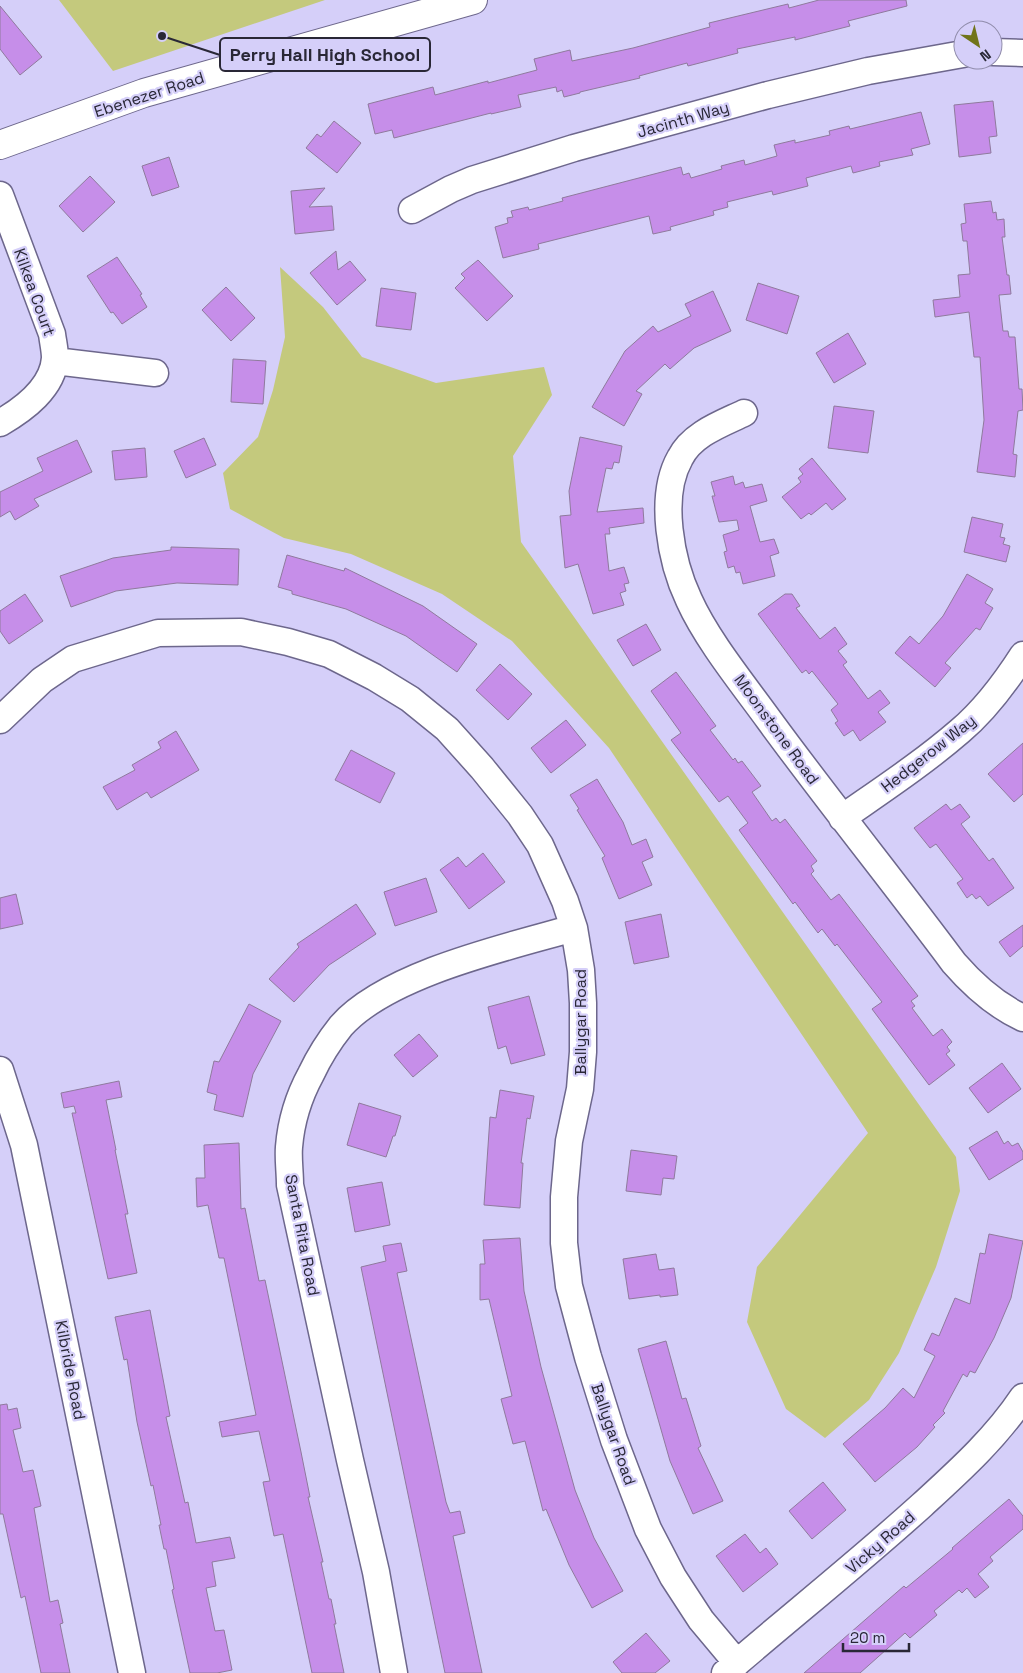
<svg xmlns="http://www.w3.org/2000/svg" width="1023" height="1673" font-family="'Space Grotesk',sans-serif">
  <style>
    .green { fill: #c4c97d }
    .building { fill: #c68ee9; stroke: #8f7a9d }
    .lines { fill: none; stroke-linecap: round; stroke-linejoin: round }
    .minor-casing { stroke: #6d678c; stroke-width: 29 }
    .tertiary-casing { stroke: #6d678c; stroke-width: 30 }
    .minor { stroke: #fff; stroke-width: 26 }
    .tertiary { stroke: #fff; stroke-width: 28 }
    .labels { text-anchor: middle; stroke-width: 4.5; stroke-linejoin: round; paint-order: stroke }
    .street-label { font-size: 16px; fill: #292736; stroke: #d5cff9 }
    .leader { fill: none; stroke: #292736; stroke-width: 2 }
    .callout-dot { fill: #292736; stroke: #d5cff9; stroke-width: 2 }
    .callout { fill: #d5cff9; stroke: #292736; stroke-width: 2 }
    .callout-label { font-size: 18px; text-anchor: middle; font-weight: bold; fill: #292736 }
  </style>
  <rect width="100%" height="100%" fill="#d5cff9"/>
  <path class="green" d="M59,0h266l-212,71z
    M280,267l43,40 39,50 74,26 108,-16 8,28 -39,61 8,86 435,615 4,34 -24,76 -37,86 -30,47 -44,38 -39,-29 -39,-87 10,-55 111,-134 -259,-385 -97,-107 -70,-47 -91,-40 -67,-16 -54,-29 -7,-36 35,-36 15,-47 12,-53z"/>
  <path class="building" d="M819,0h87l1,6 -59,15 2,5 -55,14v-3l-58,12 1,4 -50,13 -1,-3 -48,13 1,2 -60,14v1l-16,4 -2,-7 -5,2 -1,-5 -38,8 3,12 -30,7v-1l-97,25 -2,-8 -17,4 -7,-30 65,-17 2,8 53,-14v2l49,-13 -3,-11 36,-9 2,11 61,-13 77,-21 -1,-4 79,-19 1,4z
    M0,6l42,51 -22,18 -20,-26z
    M993,101l4,35 -8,1 2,16 -32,4 -5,-52z
    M921,112l9,32 -19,5 2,6 -34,7 1,4 -27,7 -2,-7 -45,12 2,8 -35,9 -1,-4 -45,11 1,5 -15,4 1,4 -44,12 1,3 -18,4 -4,-18 -111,28 1,5 -36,9 -8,-31 13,-4 -1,-5 6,-1 -2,-6 17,-4 1,3 34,-9 -1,-3 119,-31 2,8 6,-2 2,5 31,-9 -1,-3 23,-6 1,5 32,-9 -3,-11 21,-5v3l35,-8 -1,-4 20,-5 1,3z
    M334,121l27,22 -24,30 -31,-25 11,-14 4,3z
    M169,157l10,30 -27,9 -10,-30z
    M90,176l25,26 -32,30 -24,-26z
    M325,188l-16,19 23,-1 2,24 -39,4 -4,-43z
    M991,201l2,12 3,-1 1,8 7,-1 1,18h-3l5,38h2l2,19 -12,1 4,36h5l1,6h6l4,52h3l1,21 -5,1 -5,43 4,1 -2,22 -38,-5 7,-52 -4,-63h-6l-5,-45 -34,5 -2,-17 27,-3 -2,-22 12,-1 -3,-33h-4l-2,-17 5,-1 -2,-19z
    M336,251l2,19 12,-9 16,19 -29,25 -27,-32z
    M117,257l25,37 -2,1 7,12 -25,17 -9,-12 -2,1 -24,-37z
    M478,260l35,36 -26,25 -32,-33 10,-10 -4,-4z
    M758,283l41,13 -12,38 -41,-14z
    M226,287l29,31 -24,23 -29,-31z
    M381,288l35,5 -5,37 -35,-4z
    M713,291l18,40 -37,17 -24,21 -5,-5 -29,27 6,3 -18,32 -32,-19 33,-56 28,-25 5,6 33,-16 -6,-12z
    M848,333l18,31 -32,19 -18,-30z
    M233,359l33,2 -3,43 -32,-2z
    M834,406l40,5 -6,42 -40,-5z
    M580,437l42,9 -3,17 -5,-1 -2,7 -6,-1 -9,44 46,-4 1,15 -35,5 1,6h-5l4,37 15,-4 5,16 -5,1 2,7 -6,2 4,12 -31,9 -15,-50 -13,4 -5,-52 11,-1 -2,-24z
    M204,438l12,27 -30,13 -12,-27z
    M77,440l15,32 -58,27 5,7 -24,14 -5,-9 -10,6v-25l43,-21 -6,-13z
    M145,448l2,29 -32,3 -3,-29z
    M812,458l34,41 -14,11 -6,-7 -15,12 -2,-2 -8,6 -19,-22 19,-15 -3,-4 5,-4 -4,-5z
    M733,476l2,9 8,-3 2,6 17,-4 5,17 -17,5 10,36 14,-3 5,14 -9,3 5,20 -32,8 -3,-12 -4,1 -2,-7 -6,2 -4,-16 3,-1 -4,-16 16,-5 -2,-10 -18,2 -7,-26h3l-4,-14z
    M972,517l31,7 -3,13 5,1 -2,6 7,2 -4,16 -42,-10z
    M171,547l68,2 -1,36 -61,-2 -61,8 -45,16 -11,-31 53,-18 58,-8z
    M287,555l57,16 1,-3 78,38 54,38 -20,28 -51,-36 -60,-27 -54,-15v-3l-14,-4z
    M967,574l26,15 -8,14 8,5 -13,22 -4,-2 -31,35 6,5 -16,19 -40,-34 15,-17 9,8 24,-28z
    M25,594l18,27 -34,23 -9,-13v-20z
    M785,594h7l8,12 -4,2 24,31 15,-12 12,17 -9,7 9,11 -4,3 25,34 12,-9 10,13 -12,9 8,10 -26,19 -7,-11 -9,6 -9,-13 3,-2 -7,-11 7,-6 -26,-33 -3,3 -3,-4 -4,3 -44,-59z
    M646,624l15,26 -28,16 -16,-26z
    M500,664l32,30 -24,26 -32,-30z
    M676,672l40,54 -6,4 23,30 2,-2 3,5 4,-2 19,25 -9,6 20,29 4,-3 4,5 5,-4 32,42 -6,5 3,5 -3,3 20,26 8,-6 79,102 -7,5 4,5 -3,2 21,28 9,-7 10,13 -5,5 3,4 -4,3 9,11 -26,20 -57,-76 10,-7 -45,-58 -2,2 -13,-17 -4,4 -23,-31 -2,2 -54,-74 9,-7 -20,-27 -9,6 -48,-62 10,-7 -30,-42z
    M566,720l20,25 -35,28 -20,-25z
    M176,731l23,39 -48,28 -4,-6 -30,18 -14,-23 32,-17 -3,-5 29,-17 -3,-6z
    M1023,743v51l-9,8 -26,-28z
    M351,750l44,23 -15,30 -45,-23z
    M597,779l26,43 9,23 14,-6 7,18 -11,5 10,23 -33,14 -17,-41 3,-2 -28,-46 2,-1 -9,-14z
    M946,804l5,6 9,-6 10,13 -9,7 28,37 4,-3 21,30 -26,18 -8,-10 -4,3 -4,-5 -5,4 -10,-15 6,-4 -27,-35 -6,4 -16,-20z
    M483,853l22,29 -36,27 -29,-39 18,-13 8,10z
    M426,878l11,34 -42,14 -11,-34z
    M16,894l7,30 -23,5v-31z
    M356,904l20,30 -47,31 -35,37 -25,-23 30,-32 -2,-3z
    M661,914l8,43 -35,7 -9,-42z
    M1023,925v21l-13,11 -11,-15z
    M529,996l16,59 -34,9 -5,-18 -8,3 -10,-42z
    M249,1004l32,17 -28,53 -10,43 -29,-7 3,-15 -10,-3 7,-31 5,1z
    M419,1034l19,22 -25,21 -19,-22z
    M1002,1063l19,26 -33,24 -19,-25z
    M119,1081l3,16 -16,3 10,50h-1l13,64h-3l12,59 -29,6 -36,-166h4l-2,-7 -10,2 -3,-15z
    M500,1090l34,6 -4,23 -3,-1 -6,45h2l-3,45 -36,-3 6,-88 6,1z
    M359,1103l42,13 -6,20h-2l-7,21 -39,-12z
    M997,1131l7,13 4,-3 4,5 6,-3 5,9v7l-34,21 -20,-32z
    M239,1143l2,66 4,-1 14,73 6,-1 36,172 9,45h-2l15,65h-2l8,37h2l5,25h-2l10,49h-32l-29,-139 -9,2 -11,-54 7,-1 -11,-50 -37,6 -3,-15 37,-7 -32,-157h-5l-11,-53 -11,2 -1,-29h9l-1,-33z
    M631,1150l46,6 -3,23 -11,-1 -2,17 -35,-4z
    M382,1182l8,43 -35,7 -8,-44z
    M989,1234l34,7 -12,57 -17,40 -19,35 -5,-2 -3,6 -4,-3 -20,37 2,2 -12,12 2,2 -18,20 -42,35 -32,-38 42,-36 18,-20 11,10 21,-42 -11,-6 8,-17 7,3 16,-38 15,6 10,-51 5,1z
    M520,1238l4,53 17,76 34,123 19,48 29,53 -31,17 -23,-43 -23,-56 -3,2 -18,-70 -12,3 -12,-45 11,-3 -23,-97 -9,1v-36h5l-2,-24z
    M401,1243l6,28 -10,2 49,229 4,11 10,-2 5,22 -12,3 29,137h-37l-84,-406 25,-6 -3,-15z
    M656,1254l3,16 15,-2 4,27 -18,2v-2l-31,4 -6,-40z
    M150,1310l20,106 -4,1 19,86 3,-1 8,41 34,-6 5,21 -23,4 4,24 -10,2 9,43 9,-1 8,40 -15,3h-27l-18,-83 2,-1 -8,-40h-2l-5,-24h2l-8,-40 -2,1 -14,-64 -10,-63 -3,1 -9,-43z
    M666,1341l16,58 4,-1 15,48 -3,2 25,53 -30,13 -23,-53 -32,-112z
    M7,1404l1,6 9,-2 4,20 -8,2 10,42 10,-2 8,36 -7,2 16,94 8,-2 5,23 -3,1 10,49h-29l-16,-77 -4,2 -18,-84h-3v-109z
    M823,1482l23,28 -34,29 -23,-28z
    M1009,1499l14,17v13l-33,28 3,4 -15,13 11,13 -14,11 -8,-10 -5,5 -3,-3 -25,21 3,4 -27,23 -5,-5 -45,40h-56l100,-87 2,2 47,-39 -1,-1z
    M745,1534l15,19 6,-5 12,16 -35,28 -27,-36z
    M646,1633l24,28 -15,12h-33l-9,-11z"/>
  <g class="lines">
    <defs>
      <path id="minor" d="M993,52l30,1
        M0,195l52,139c1,8 3,16 3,24 -2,30 -31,51 -55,65
        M412,210l39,-21 21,-9 102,-32 194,-53 100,-24 95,-17
        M55,361l100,12
        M744,413c-23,11 -52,21 -64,45 -22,39 -9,104 9,142 18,40 54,84 80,120 60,82 124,161 185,243 20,23 41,42 69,55
        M0,720l42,-40 31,-21 85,-26 83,-1 47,10 41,12 45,23 36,22 37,30 35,39 38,47 20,30 25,56 9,27 7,42 2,33v49l-3,37 -11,52 -5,56v46l5,43 19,71 26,83 34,89 25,48 28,43 36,43
        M842,818c40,-28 81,-55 118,-87 25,-21 45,-48 63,-76
        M0,1070l24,75 108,528
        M394,1673l-18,-101 -26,-112 -60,-275c0,-13 -2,-26 -1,-38 2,-25 10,-51 22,-73 8,-17 18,-33 30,-48 46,-52 166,-79 233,-98
        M725,1673c65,-56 133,-110 197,-168 36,-33 73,-66 101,-108"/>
      <path id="tertiary" d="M0,145l144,-52 329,-93"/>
    </defs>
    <use href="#minor" class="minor-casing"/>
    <use href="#tertiary" class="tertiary-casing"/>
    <use href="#minor" class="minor"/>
    <use href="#tertiary" class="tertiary"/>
  </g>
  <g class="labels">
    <g class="street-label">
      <text transform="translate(149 94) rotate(-18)" y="6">Ebenezer Road</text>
      <text transform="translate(683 119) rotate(-16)" y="6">Jacinth Way</text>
      <text transform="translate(35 292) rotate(70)" y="6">Kilkea Court</text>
      <text transform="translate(777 729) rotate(54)" y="6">Moonstone Road</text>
      <text transform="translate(928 753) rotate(-38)" y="6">Hedgerow Way</text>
      <text transform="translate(580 1022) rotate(-90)" y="6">Ballygar Road</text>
      <text transform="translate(303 1235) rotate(79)" y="6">Santa Rita Road</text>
      <text transform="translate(71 1370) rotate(79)" y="6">Kilbride Road</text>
      <text transform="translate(614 1434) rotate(71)" y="6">Ballygar Road</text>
      <text transform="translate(880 1542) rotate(-41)" y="6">Vicky Road</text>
    </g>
  </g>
  <path class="leader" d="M162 36L220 55"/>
  <circle class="callout-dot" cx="162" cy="36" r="5"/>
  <rect class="callout" x="220" y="38" width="210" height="33" rx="5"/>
  <g class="callout-label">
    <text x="325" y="61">Perry Hall High School</text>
  </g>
  <g transform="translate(978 45) rotate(145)"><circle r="24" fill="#d5cff9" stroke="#908cab"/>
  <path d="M0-4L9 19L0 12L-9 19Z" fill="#71741a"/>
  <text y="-8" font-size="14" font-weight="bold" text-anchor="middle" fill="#292736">N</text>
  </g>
  <path d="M843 1643v8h66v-8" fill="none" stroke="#292736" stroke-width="2.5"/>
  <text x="850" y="1643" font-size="15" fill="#292736" stroke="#d5cff9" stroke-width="4" paint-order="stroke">20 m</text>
</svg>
